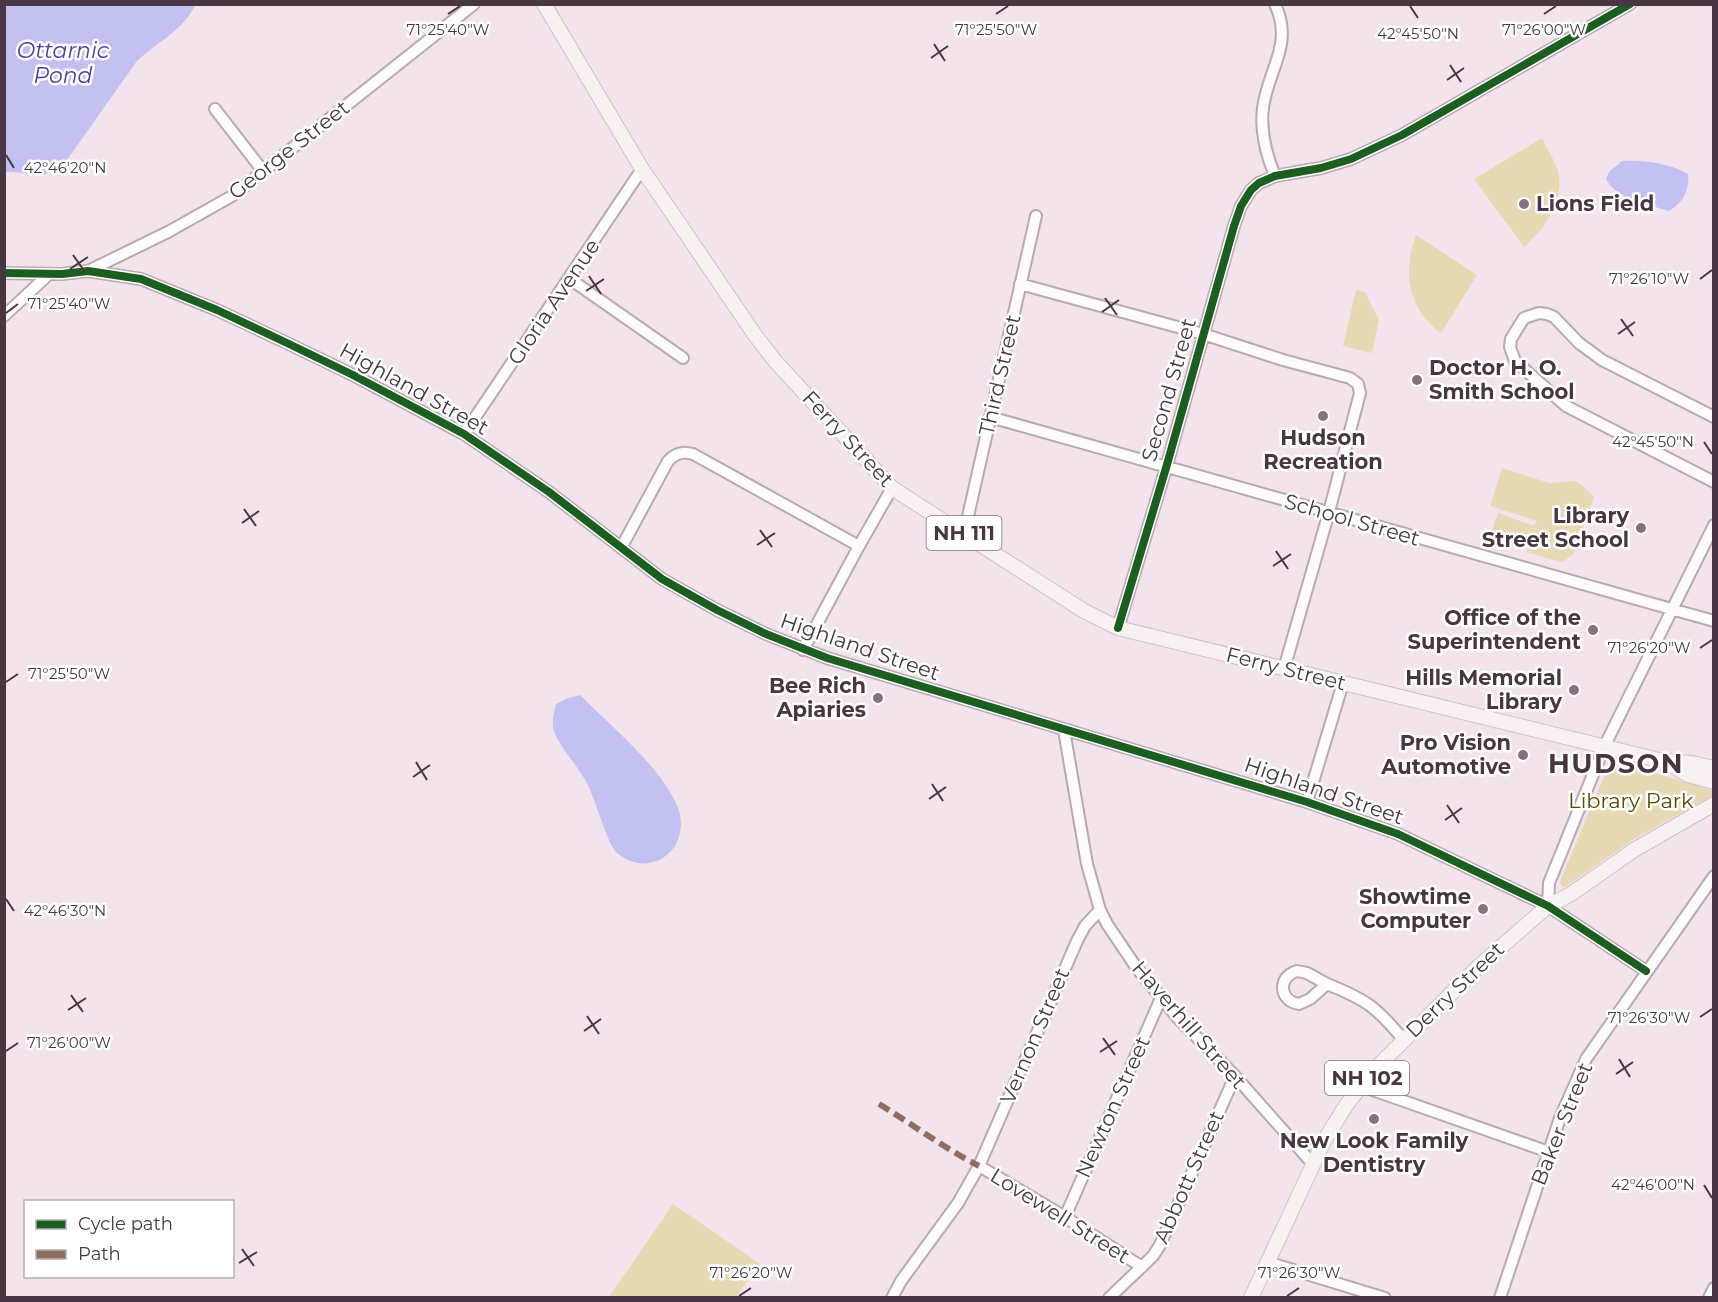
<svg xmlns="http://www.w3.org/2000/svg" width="1718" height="1302" font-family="Montserrat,sans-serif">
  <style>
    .green { fill: #e6d9b3 }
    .water { fill: #c2c1f1 }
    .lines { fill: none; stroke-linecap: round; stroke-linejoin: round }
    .minor-casing { stroke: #b8a9b2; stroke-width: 14 }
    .major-casing { stroke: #ccc1c8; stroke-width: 16 }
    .minor { stroke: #fdfbfc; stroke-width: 10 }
    .major { stroke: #f8f1f1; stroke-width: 14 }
    .quiet { stroke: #8d6e63; stroke-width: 6; stroke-dasharray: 12 6; stroke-linecap: butt }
    .cycleway-casing { stroke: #fff; stroke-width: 11 }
    .cycleway { stroke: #1b5e20; stroke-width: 8 }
    .ticks { fill: none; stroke: #483642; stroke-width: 2 }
    .poi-dot { fill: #84737e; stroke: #fff; stroke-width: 2 }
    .labels { text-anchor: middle; stroke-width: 5; stroke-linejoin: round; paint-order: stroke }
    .shield { fill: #fff; stroke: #7f727b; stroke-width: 1.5 }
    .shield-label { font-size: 20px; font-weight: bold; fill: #483642 }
    .street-label { font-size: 21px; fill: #483642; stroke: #fff }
    .poi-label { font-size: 21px; font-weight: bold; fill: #483642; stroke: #fff; text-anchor: end }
    .park-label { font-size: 21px; fill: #554b00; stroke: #fff }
    .water-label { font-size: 22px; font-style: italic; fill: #47439f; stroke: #fff }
    .district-label { font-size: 27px; font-weight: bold; letter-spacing: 1.5px; fill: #483642; stroke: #fff }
    .ticks-label { font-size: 15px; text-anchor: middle; fill: #483642; stroke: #fff; stroke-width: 5; stroke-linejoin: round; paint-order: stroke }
  </style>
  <rect width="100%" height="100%" fill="#f3e3ed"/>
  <path class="green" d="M1542,138c5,10 11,20 15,30 10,31 -12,60 -33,79l-50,-68z
    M1416,235l61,40 -36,58c-33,-24 -39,-60 -25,-98z
    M1356,290l9,2 14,28 -7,33 -29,-7z
    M1502,468l47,15 28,-2 17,16 -21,58 -11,7 -36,-10 1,-6 -36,-13 7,-20 36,13 3,-5 -47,-15z
    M1613,761h5l95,30v4l-79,44 -69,48h-3l-2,-4 1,-4 48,-114z
    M673,1204l87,60 -24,33h-127z"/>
  <path class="water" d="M4,5l1,-1 190,1c-10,24 -39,38 -58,56l-75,106c-24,14 -33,4 -57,5z
    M1622,161c22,-1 47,2 66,13 2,15 -5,29 -19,37 -21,-7 -52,-11 -63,-32l3,-7z
    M580,695c29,29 78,70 95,106 22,42 -21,82 -58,52 -10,-8 -23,-61 -33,-75 -8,-14 -25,-32 -30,-47 -3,-9 0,-18 2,-27l10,-5z"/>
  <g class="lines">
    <defs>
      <path id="minor" d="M215,109l48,62
        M1275,176c-9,-22 -15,-44 -12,-68 5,-39 31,-63 12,-104
        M88,271l80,-39 64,-36 242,-192
        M4,273l58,1 26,-3 53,8 76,31 70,33 66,32 111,59 85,58 113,87 55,31 49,24 61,24 480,144 91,32 150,72 98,65
        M570,279l113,79
        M1020,284l183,50 80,26 67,18 8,6 2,9 -31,119 -45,157
        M4,316l44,-41
        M990,417c241,70 483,134 724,204
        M1714,417l-112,-57 -23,-17 -25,-26 -7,-3 -8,-1 -15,5 -13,21 -1,8 5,14 51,45 148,76
        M464,434l178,-265
        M964,534l72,-318
        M621,548l47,-87c7,-8 15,-10 25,-7l166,92
        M1118,628l48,-160 68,-242 7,-20 10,-16 8,-7 16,-7 46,-8 30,-9 51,-24 228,-131
        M803,650l56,-104 33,-58
        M1064,730l23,134 13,46 7,14 29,43 41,50 58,59 77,87
        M1307,802l36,-119
        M1548,906l1,-23 56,-138 109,-220
        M1297,971l10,2 20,11 -17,15 -11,5c-20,-3 -22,-27 -2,-33z
        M1327,984c40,16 49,23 76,55
        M1361,1086l188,66
        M979,1166l86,51 77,50
        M1065,1217l96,-219
        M1267,1262l118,36
        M892,1298l9,-17 57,-78 21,-37 98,-225 8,-15 15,-16
        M1109,1298l44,-42 7,-11 75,-169
        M1500,1298l60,-180 26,-59 128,-183
        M1709,1298l5,-10"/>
      <path id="major" d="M544,4l98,165 113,166 20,26 117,127 192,123 34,17 545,133 29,2 22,5
        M1668,763l20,12 26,7
        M1251,1298l73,-157 23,-37 28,-35 104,-103 69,-60 23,-12 63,-44 80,-46"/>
    </defs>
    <use href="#minor" class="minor-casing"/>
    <use href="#major" class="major-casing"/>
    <use href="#minor" class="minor"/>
    <use href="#major" class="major"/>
    <path class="quiet" d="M879,1104c33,20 65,44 100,62"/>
    <defs>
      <path id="cycleway" d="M4,273l58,1 26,-3 53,8 76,31 70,33 66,32 111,59 85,58 113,87 55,31 49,24 61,24 480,144 91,32 150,72 98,65
        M1118,628l48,-160 68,-242 7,-20 10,-16 8,-7 16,-7 46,-8 30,-9 51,-24 228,-131"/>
    </defs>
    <use href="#cycleway" class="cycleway-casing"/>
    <use href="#cycleway" class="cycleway"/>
  </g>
  <path class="ticks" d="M1410,6l8,12M448,14l12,-8M996,14l12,-8M1544,14l12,-8M934,44l11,17M931,58l17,-12M1450,65l11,17M1447,80l17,-12M6,155l8,13M73,255l12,17M70,269l18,-12M589,276l12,18M1700,279l12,-9M586,291l18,-12M1105,298l12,17M1102,312l17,-12M6,313l12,-9M1621,319l12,17M1618,334l17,-12M1704,442l8,12M244,509l12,17M242,523l17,-12M760,530l12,17M757,545l18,-12M1276,551l12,18M1273,566l18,-12M1700,648l12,-8M6,682l12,-8M416,762l11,18M413,777l17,-12M932,784l11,17M929,799l17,-12M1447,805l12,18M1445,820l17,-12M6,899l8,12M71,995l12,17M68,1010l18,-12M587,1016l12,18M1700,1017l12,-8M584,1031l17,-12M1103,1038l12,17M6,1051l12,-8M1100,1052l17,-11M1619,1059l11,18M1616,1074l17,-12M1704,1185l8,13M242,1249l12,17M239,1263l18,-11M739,1296l12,-8M1287,1296l12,-8"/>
  <g class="poi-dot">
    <circle cx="1524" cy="204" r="6"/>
    <circle cx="1417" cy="380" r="6"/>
    <circle cx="1323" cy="416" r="6"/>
    <circle cx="1641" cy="528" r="6"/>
    <circle cx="1593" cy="630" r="6"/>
    <circle cx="1574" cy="690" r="6"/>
    <circle cx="878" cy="698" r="6"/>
    <circle cx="1523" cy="755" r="6"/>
    <circle cx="1483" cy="909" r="6"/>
    <circle cx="1374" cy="1119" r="6"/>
  </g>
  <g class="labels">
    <g class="shield">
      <rect x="926.5" y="516" width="75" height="34" rx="4.5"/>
      <rect x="1325" y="1061" width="84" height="34" rx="4.5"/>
    </g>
    <g class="shield-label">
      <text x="964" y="540">NH 111</text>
      <text x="1367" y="1085">NH 102</text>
    </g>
    <g class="street-label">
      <text transform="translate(289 150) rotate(-38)" y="7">George Street</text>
      <text transform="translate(554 302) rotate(-56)" y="7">Gloria Avenue</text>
      <text transform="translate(1000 375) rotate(-77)" y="7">Third Street</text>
      <text transform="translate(414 389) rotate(29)" y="7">Highland Street</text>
      <text transform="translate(1169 390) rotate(-74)" y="7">Second Street</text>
      <text transform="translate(848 439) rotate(47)" y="7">Ferry Street</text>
      <text transform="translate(1352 520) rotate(16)" y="7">School Street</text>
      <text transform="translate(860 647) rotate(19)" y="7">Highland Street</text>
      <text transform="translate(1286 669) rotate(14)" y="7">Ferry Street</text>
      <text transform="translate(1324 791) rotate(19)" y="7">Highland Street</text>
      <text transform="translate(1455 990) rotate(-44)" y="7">Derry Street</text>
      <text transform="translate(1189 1025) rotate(49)" y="7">Haverhill Street</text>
      <text transform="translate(1035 1036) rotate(-67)" y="7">Vernon Street</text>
      <text transform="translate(1113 1107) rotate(-66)" y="7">Newton Street</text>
      <text transform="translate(1562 1124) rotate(-68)" y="7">Baker Street</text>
      <text transform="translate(1189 1177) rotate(-66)" y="7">Abbott Street</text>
      <text transform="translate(1060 1216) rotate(32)" y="7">Lovewell Street</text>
    </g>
    <g class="poi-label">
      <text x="1536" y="211" text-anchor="start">Lions Field</text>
      <text x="1429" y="375" text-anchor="start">Doctor H. O.<tspan x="1429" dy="24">Smith School</tspan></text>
      <text x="1323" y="445" text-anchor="middle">Hudson<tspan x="1323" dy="24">Recreation</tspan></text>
      <text x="1629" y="523">Library<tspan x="1629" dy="24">Street School</tspan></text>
      <text x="1581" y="625">Office of the<tspan x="1581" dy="24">Superintendent</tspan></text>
      <text x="1562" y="685">Hills Memorial<tspan x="1562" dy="24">Library</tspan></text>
      <text x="866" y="693">Bee Rich<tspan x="866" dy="24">Apiaries</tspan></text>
      <text x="1511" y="750">Pro Vision<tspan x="1511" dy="24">Automotive</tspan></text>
      <text x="1471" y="904">Showtime<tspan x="1471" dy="24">Computer</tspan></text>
      <text x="1374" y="1148" text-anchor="middle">New Look Family<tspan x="1374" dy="24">Dentistry</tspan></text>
    </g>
    <g class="park-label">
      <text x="1631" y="808">Library Park</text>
    </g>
    <g class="water-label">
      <text x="63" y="58">Ottarnic<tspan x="63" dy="25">Pond</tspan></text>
    </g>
    <g class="district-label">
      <text x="1616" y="773">HUDSON</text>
    </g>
  </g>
  <g class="ticks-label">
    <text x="448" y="35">71°25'40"W</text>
    <text x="996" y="35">71°25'50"W</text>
    <text x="1544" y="35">71°26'00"W</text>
    <text x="1418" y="39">42°45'50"N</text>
    <text x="65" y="173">42°46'20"N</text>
    <text x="1649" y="284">71°26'10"W</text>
    <text x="69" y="309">71°25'40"W</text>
    <text x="1653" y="447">42°45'50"N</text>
    <text x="1649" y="653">71°26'20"W</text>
    <text x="69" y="679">71°25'50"W</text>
    <text x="65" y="916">42°46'30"N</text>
    <text x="1649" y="1023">71°26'30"W</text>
    <text x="69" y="1048">71°26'00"W</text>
    <text x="1653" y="1190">42°46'00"N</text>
    <text x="751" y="1278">71°26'20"W</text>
    <text x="1299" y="1278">71°26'30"W</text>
  </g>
  <rect width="1718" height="1302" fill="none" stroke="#483642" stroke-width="12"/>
  <rect x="24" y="1200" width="210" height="78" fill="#ffffff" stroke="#b6afb3" stroke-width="1.5"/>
  <rect x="36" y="1220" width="30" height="9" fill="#1b5e20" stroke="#b6afb3" stroke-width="1.5"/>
  <text x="78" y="1230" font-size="18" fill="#483642">Cycle path</text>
  <rect x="36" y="1250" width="30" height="9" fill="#8d6e63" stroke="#b6afb3" stroke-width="1.5"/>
  <text x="78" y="1260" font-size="18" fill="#483642">Path</text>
</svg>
